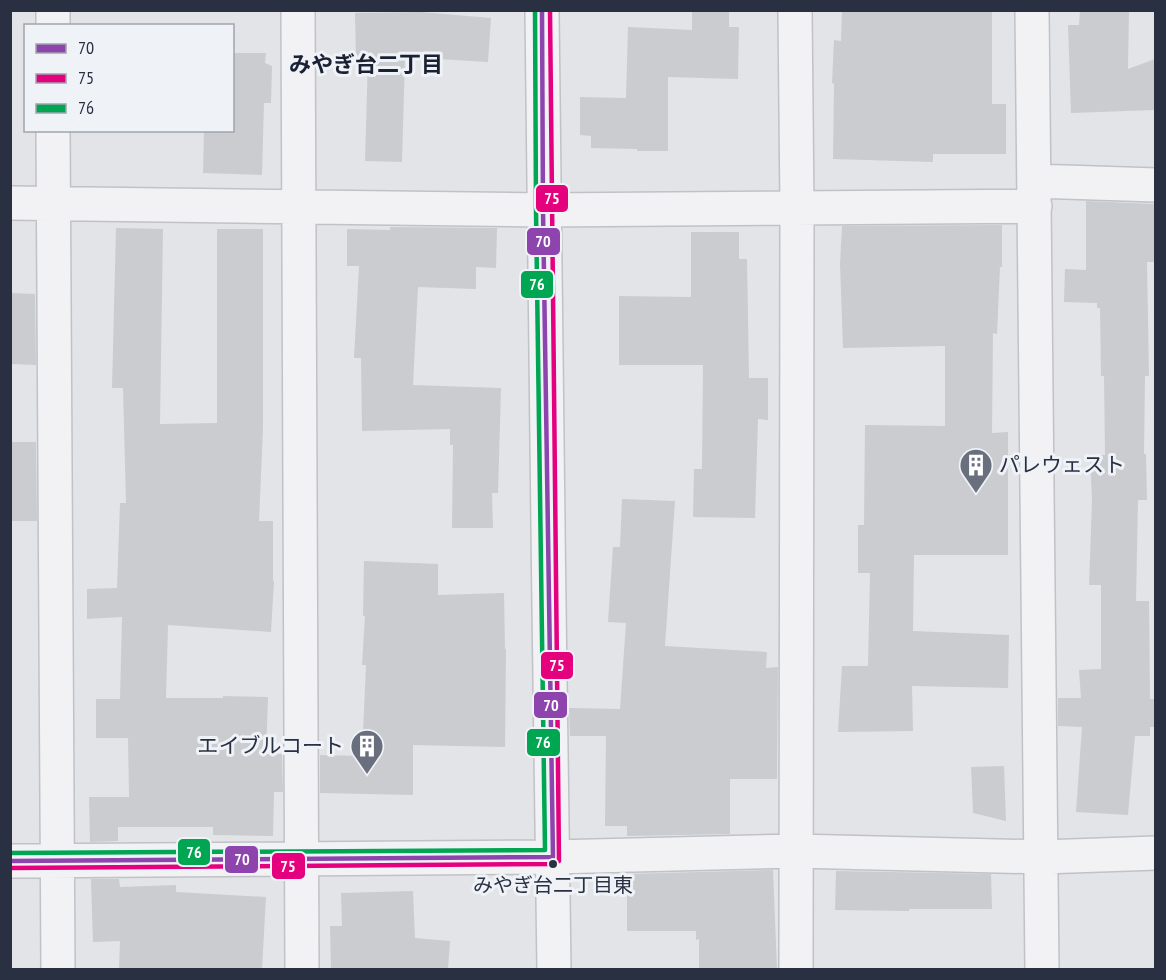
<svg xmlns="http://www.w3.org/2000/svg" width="1166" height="980" font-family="'PT Sans Narrow','Noto Sans JP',sans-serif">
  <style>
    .building { fill: #caccd0 }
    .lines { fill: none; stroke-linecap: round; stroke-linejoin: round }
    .minor-casing { stroke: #c0c2c6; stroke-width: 36 }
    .minor { stroke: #f2f2f4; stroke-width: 33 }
    .bus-1-casing { stroke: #eff2f7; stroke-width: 9 }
    .bus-2-casing { stroke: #eff2f7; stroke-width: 9 }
    .bus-3-casing { stroke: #eff2f7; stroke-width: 9 }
    .bus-1 { stroke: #8e44ad; stroke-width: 4.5 }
    .bus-2 { stroke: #e5007d; stroke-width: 4.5 }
    .bus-3 { stroke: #00a651; stroke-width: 4.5 }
    .bus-dot { fill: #283042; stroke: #eff2f7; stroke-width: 2 }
    .labels { text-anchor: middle; stroke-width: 6; stroke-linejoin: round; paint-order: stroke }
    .bus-label { font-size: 20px; fill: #283042; stroke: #eff2f7 }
    .poi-label { font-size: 21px; fill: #283042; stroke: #eff2f7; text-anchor: start }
    .neighbourhood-label { font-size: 22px; font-weight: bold; fill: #1a2133; stroke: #eff2f7 }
    .line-badge { stroke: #eff2f7; stroke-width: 2 }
    .badge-label { font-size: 16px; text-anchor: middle; font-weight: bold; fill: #fff }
  </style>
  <rect width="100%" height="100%" fill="#e2e4e8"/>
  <path class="building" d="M692,10h37v17h10l-1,52 -70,-2v74h-31v-2l-46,-1v-12l-11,-1v-38l46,1 2,-71 64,3z
    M842,10h150v94h14v50h-73v8l-100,-3 1,-75 -2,-1 2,-43 7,1z
    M1080,10h49l-1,59 27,-10v51l-84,3 -3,-88h11z
    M421,12l70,6 -3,44 -83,-5 -3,105 -37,-1 3,-103h-12l-1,-45z
    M232,53h34l-1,10 7,3 -1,37h-7l-2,72 -59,-2 1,-43h28z
    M1086,201l69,3v58h-8l2,114h-4l-1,78h2l1,46h-9l-2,101h13l1,98h5v28h-5v9h-15l-7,79 -52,-3 6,-85 -24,-1v-28h23l-2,-28 22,-1v-84h-12l3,-84 -2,-46h15l-1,-79h-3l-1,-68h-3v-5l-33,-1 1,-33 21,1z
    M1002,225v42h-2l-3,67 -4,-1 -1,100 16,-1v123h-94l-1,76 96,4 -1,53 -96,-2 1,45 -75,1 4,-66h26l2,-93h-12v-48h6l1,-100 80,1v-80l-102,2 -3,-84 2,-38z
    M390,227l107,1 -1,40 -20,-1v22l-58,-2 -5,98 88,3 -3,105h-6l1,35h-41l1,-83h-3v-16l-88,2 -1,-73h-7l5,-92h-12v-37l43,1z
    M116,228l47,1 -3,195 57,-1v-194h46v199l-4,93h14v60h1l-3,51 -103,-7 -2,73h57v-2l45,1 -2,57h16l1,38h-9l-1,44 -60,-1v-8h-95v14l-28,1 -1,-45h40l-1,-59h-32v-39h24l2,-82 -35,2v-30l30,-1 3,-85h6l-3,-115h-11z
    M691,232h48v27h8l2,119h19v42l-10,-1 -3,99 -62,-1 1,-48h8l1,-104h-84v-69l72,1z
    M10,293l25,1 1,71 -26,-1z
    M10,442h26l1,79h-27z
    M622,499l53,2 -10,145 102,6 -1,16 12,-1 -1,112h-47v55l-103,2v-10h-22l1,-90h-36l-1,-28 51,1 6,-86 -18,-1 5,-75h7z
    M364,561l74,3v31l66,-2 1,56h1l-1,98 -92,-2v50l-93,-2v-38l42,1 4,-91h-4l3,-49h-2z
    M1004,766l2,55 -33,-8 -2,-46z
    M773,870l4,99h-78v-30l-3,1v-9h-69v-57z
    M836,871l155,3 1,35h-83v2l-74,-1z
    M91,879h28l1,8 56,-2v7l90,5 -4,72h-143l1,-28 -27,1z
    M413,891l2,47 35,3 -2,28h-117l-1,-43h12l-1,-33z"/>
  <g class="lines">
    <defs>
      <path id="minor" d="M53,10v16
        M298,10l4,960
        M542,10c1,320 9,640 12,960
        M795,10l2,200 -1,760
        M1032,10l10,960
        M53,130l5,840
        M1034,181l122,4
        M10,203l533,7 492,-4
        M10,861l543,-4 242,-6 248,6 113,-4"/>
    </defs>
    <use href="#minor" class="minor-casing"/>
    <use href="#minor" class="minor"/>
    <defs>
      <path id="bus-1" d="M10,861l543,-4 -10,-647 -1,-200"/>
      <path id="bus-2" d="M10,868l543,-4 6,-3 -9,-851"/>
      <path id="bus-3" d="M10,853l535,-3 -9,-640 -1,-200"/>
    </defs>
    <use href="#bus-1" class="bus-1-casing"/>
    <use href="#bus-2" class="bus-2-casing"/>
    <use href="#bus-3" class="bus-3-casing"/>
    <use href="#bus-1" class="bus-1"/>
    <use href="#bus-2" class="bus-2"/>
    <use href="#bus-3" class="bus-3"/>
  </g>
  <defs>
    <symbol id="building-pin" viewBox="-11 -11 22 30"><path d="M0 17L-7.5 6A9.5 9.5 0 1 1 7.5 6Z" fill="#696f7c" stroke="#eff2f7"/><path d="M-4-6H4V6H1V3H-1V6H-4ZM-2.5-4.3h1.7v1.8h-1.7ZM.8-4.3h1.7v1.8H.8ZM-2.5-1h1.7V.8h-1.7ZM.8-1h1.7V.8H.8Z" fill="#fff"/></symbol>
  </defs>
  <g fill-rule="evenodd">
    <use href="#building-pin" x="957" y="446" width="38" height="52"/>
    <use href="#building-pin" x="348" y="727" width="38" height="52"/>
  </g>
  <circle class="bus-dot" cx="553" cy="864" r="5"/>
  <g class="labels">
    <g class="bus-label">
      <text x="553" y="892">みやぎ台二丁目東</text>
    </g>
    <g class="poi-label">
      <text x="999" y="472">パレウェスト</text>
      <text x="344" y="753" text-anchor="end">エイブルコート</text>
    </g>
    <g class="neighbourhood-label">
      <text x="366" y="72">みやぎ台二丁目</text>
    </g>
  </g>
  <g class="line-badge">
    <rect x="535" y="184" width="34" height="29" rx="6" fill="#e5007d"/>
    <rect x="526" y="227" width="35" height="29" rx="6" fill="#8e44ad"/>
    <rect x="520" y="270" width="34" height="29" rx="6" fill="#00a651"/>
    <rect x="540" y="651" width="34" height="29" rx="6" fill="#e5007d"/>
    <rect x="533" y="691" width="35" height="28" rx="6" fill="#8e44ad"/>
    <rect x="526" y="728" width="35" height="29" rx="6" fill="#00a651"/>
    <rect x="177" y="838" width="34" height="28" rx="6" fill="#00a651"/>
    <rect x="224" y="845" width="35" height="29" rx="6" fill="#8e44ad"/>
    <rect x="271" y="852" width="35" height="28" rx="6" fill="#e5007d"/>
  </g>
  <g class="badge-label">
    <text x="552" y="204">75</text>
    <text x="543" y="247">70</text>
    <text x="537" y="290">76</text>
    <text x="557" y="671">75</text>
    <text x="551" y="711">70</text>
    <text x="543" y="748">76</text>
    <text x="194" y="858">76</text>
    <text x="242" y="865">70</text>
    <text x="288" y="872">75</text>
  </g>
  <rect width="1166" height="980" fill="none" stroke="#283042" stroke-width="24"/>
  <rect x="24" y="24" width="210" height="108" fill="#eff2f7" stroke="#9fa4af" stroke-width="1.5"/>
  <rect x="36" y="44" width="30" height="9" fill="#8e44ad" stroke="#9fa4af" stroke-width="1.5"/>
  <text x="78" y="54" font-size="18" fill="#283042">70</text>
  <rect x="36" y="74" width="30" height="9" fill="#e5007d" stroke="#9fa4af" stroke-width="1.5"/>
  <text x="78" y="84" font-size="18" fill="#283042">75</text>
  <rect x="36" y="104" width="30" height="9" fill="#00a651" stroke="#9fa4af" stroke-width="1.5"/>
  <text x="78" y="114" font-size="18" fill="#283042">76</text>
</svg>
